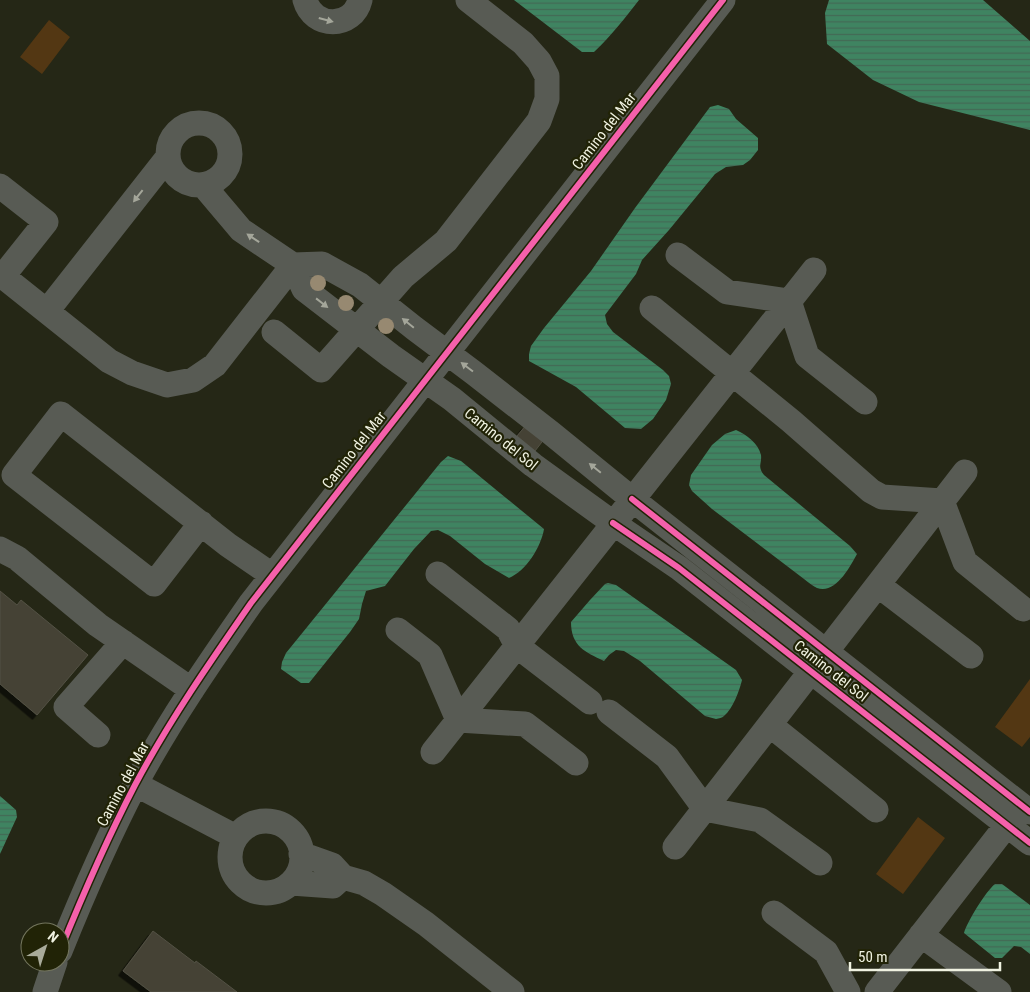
<svg xmlns="http://www.w3.org/2000/svg" width="1030" height="992" font-family="'Roboto Condensed',sans-serif">
  <style>
    .green { fill: #533713 }
    .water { fill: url(#water-rules) }
    .building { fill: #444336; stroke: #535144; filter: url(#shadow) }
    .lines { fill: none; stroke-linecap: round; stroke-linejoin: round }
    .minor { stroke: #585b54; stroke-width: 25 }
    .cycleway-casing { stroke: #212306; stroke-width: 9 }
    .cycleway { stroke: #f560ab; stroke-width: 6 }
    .tree { fill: #978971 }
    .oneway { fill: #a4a69a }
    .labels { text-anchor: middle; stroke-width: 4.5; stroke-linejoin: round; paint-order: stroke }
    .street-label { font-size: 15px; fill: #f0f2e1; stroke: #212306 }
  </style>
  <defs>
    <pattern id="water-rules" width="6" height="5" patternUnits="userSpaceOnUse" patternTransform="scale(1.25)"><rect width="6" height="5" fill="#3f8461"/><path d="M0 2.5h6" fill="none" stroke="#436954"/></pattern>
    <filter id="shadow"><feDropShadow dx="-4.5" dy="4.5" stdDeviation="0" flood-color="#0009"/></filter>
  </defs>
  <rect width="100%" height="100%" fill="#252716"/>
  <path class="green" d="M49,20l21,17 -28,37 -22,-17z
    M1030,679v58l-8,10 -27,-20z
    M918,817l27,21 -42,56 -27,-20z"/>
  <path class="water" d="M514,0h125c-14,18 -28,36 -45,52h-12z
    M829,0h154l47,41v89l-111,-28 -46,-22 -46,-36 -2,-31z
    M718,105l11,4 7,10 22,19v12l-8,10 -7,5 -17,2 -11,7 -46,56 -27,30 -6,14 -31,41 2,9 6,8 50,38 6,6 2,8 -5,16 -13,19 -12,10 -16,-1 -49,-41 -47,-26v-7l2,-8 13,-18 47,-57 44,-63 75,-101z
    M736,430c11,5 22,13 25,25 1,9 -4,11 3,20l86,71 7,8c-7,13 -22,41 -40,34 -4,-2 -9,-6 -13,-9l-92,-70 -20,-18 -3,-6 2,-10 21,-30 13,-11z
    M448,456l13,5 83,68c-3,18 -18,42 -35,49l-24,-14 -35,-28 -12,-6 -7,1 -17,18 -29,37 -19,5 -4,13 -3,15 -9,13 -41,51h-8l-20,-14 1,-7 4,-9 155,-191z
    M608,583l8,2 120,85 6,10c-3,12 -9,28 -18,36 -2,2 -5,2 -8,3l-11,-3 -65,-55 -16,-10 -8,-1 -7,5 -5,6c-19,-9 -33,-15 -33,-39l19,-22 15,-16z
    M0,796l16,14 1,7 -17,37z
    M995,884h7l28,21v49l-9,-7 -7,-1 -12,12h-7l-31,-25c3,-11 22,-42 31,-49z"/>
  <path class="building" d="M527,424l18,14 -10,13 -18,-15z
    M0,591l17,14 4,-5 67,55 -51,60 -37,-31z
    M153,931l42,32 1,-2 41,31h-86l-28,-21z"/>
  <g class="lines">
    <path class="minor" d="M305,0c8,29 48,29 55,0
      M168 154a31 31 0 1 1 62 0a31 31 0 1 1-62 0Z
      M203,185l38,45 52,35 11,24 87,67 61,43 81,66 80,58 66,45 351,275
      M0,186l46,36 -43,54
      M678,255l49,37 62,9 18,55 58,46
      M293,265l29,-1 38,21 54,43 60,45 77,60 81,66 398,313
      M0,274l109,87 23,12 35,12 26,-5 22,-15 78,-100
      M652,308l139,113 80,70 11,6 60,4 23,61 58,47
      M47,311l121,-154
      M274,332l47,38 82,-93 43,-36 93,-120 8,-22v-23l-8,-15 -16,-18 -55,-43
      M201,523l-47,61 -140,-109 47,-61 167,131 44,30
      M0,549l17,9 81,67 94,65
      M438,574l70,55 9,17 73,56
      M878,585l93,71
      M398,630l32,25 28,65 67,4 51,39
      M609,712l58,45 38,52 55,11 60,43
      M770,725l106,85
      M98,735l-32,-28 57,-65
      M433,752l381,-482
      M135,784l101,53
      M230 857a36 36 0 1 1 72 0a36 36 0 1 1-72 0Z
      M675,847l290,-375
      M301,854l31,11 11,12 21,6 19,11 43,30 86,68
      M291,883l42,3 10,-9
      M774,913l52,39 22,40
      M921,935l78,57
      M60,951c23,-57 47,-112 75,-166 34,-64 75,-123 116,-182l472,-603
      M45,992l10,-30
      M877,992l140,-180"/>
    <defs>
      <path id="cycleway" d="M632,499l398,313
        M613,523l66,45 351,275
        M60,951c23,-57 47,-112 75,-166 34,-64 75,-123 116,-182l472,-603"/>
    </defs>
    <use href="#cycleway" class="cycleway-casing"/>
    <use href="#cycleway" class="cycleway"/>
  </g>
  <g class="tree">
    <circle cx="318" cy="283" r="8"/>
    <circle cx="346" cy="303" r="8"/>
    <circle cx="386" cy="326" r="8"/>
  </g>
  <defs><path id="oneway-solid" d="M-6-.8H1V-3.2L6.5 0L1 3.2V.8H-6Z" transform="scale(1.25)"/></defs>
  <g class="oneway">
    <use href="#oneway-solid" transform="translate(326 20) rotate(15)"/>
    <use href="#oneway-solid" transform="translate(138 196) rotate(128)"/>
    <use href="#oneway-solid" transform="translate(253 238) rotate(-146)"/>
    <use href="#oneway-solid" transform="translate(322 303) rotate(38)"/>
    <use href="#oneway-solid" transform="translate(408 323) rotate(-141)"/>
    <use href="#oneway-solid" transform="translate(467 367) rotate(-143)"/>
    <use href="#oneway-solid" transform="translate(595 468) rotate(-141)"/>
  </g>
  <g class="labels">
    <g class="street-label">
      <text transform="translate(604 131) rotate(-52)" y="5">Camino del Mar</text>
      <text transform="translate(501 439) rotate(39)" y="5">Camino del Sol</text>
      <text transform="translate(354 450) rotate(-52)" y="5">Camino del Mar</text>
      <text transform="translate(831 671) rotate(38)" y="5">Camino del Sol</text>
      <text transform="translate(123 784) rotate(-62)" y="5">Camino del Mar</text>
    </g>
  </g>
  <g transform="translate(45 947) rotate(39)"><circle r="24" fill="#212306" stroke="#74765e"/>
  <path d="M0-4L9 19L0 12L-9 19Z" fill="#a9ab9a"/>
  <text y="-8" font-size="14" font-weight="bold" text-anchor="middle" fill="#f0f2e1">N</text>
  </g>
  <path d="M850 962v8h150v-8" fill="none" stroke="#f0f2e1" stroke-width="2.5"/>
  <text x="858" y="962" font-size="15" fill="#f0f2e1" stroke="#212306" stroke-width="4" paint-order="stroke">50 m</text>
</svg>
